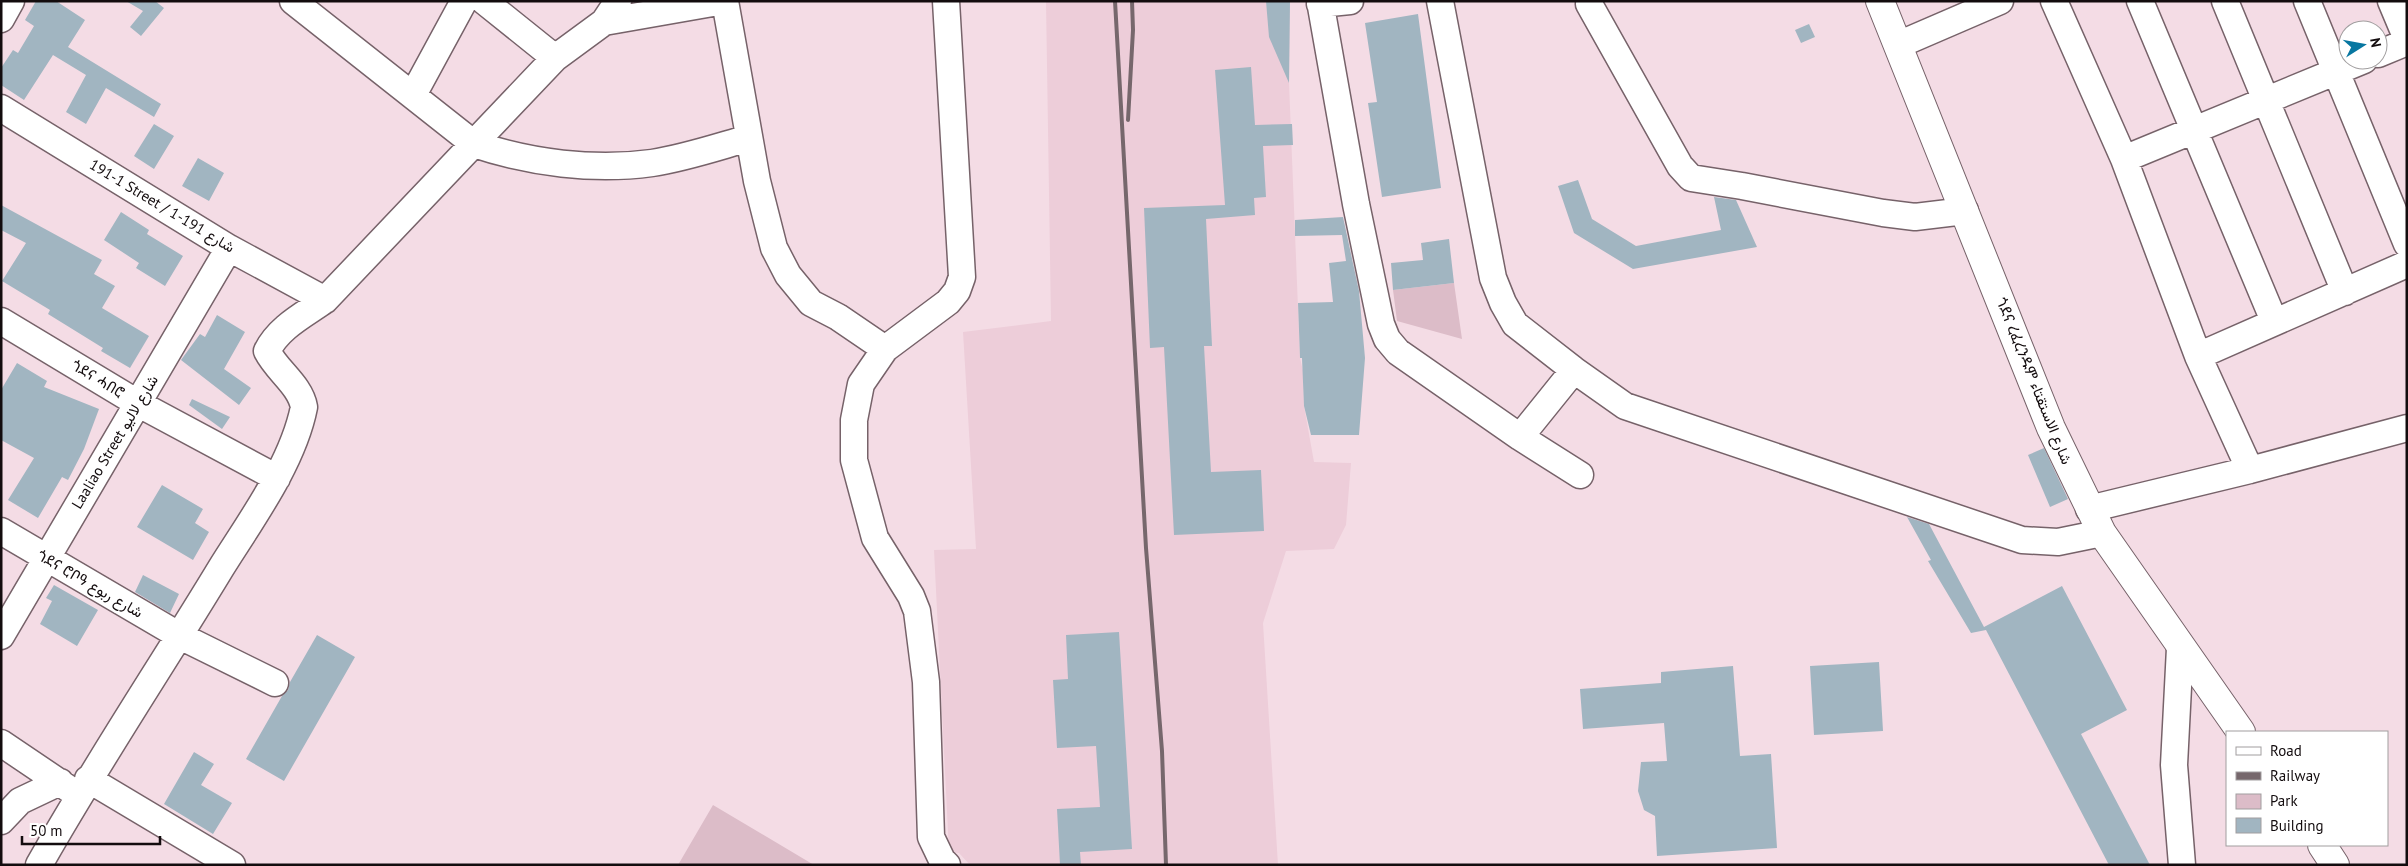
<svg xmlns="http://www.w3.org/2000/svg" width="2408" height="866" font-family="'PT Sans',Vazirmatn,'Noto Sans Ethiopic',sans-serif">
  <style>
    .built { fill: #edcdd9 }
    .green { fill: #dcbcc8 }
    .building { fill: #a1b5c1 }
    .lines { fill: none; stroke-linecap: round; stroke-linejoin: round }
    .minor-casing { stroke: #766269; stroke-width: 29 }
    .highway-casing { stroke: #766269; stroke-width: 30 }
    .minor { stroke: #fff; stroke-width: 26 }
    .highway { stroke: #fff; stroke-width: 28 }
    .rail { stroke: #76676c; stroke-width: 4 }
    .labels { text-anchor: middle; stroke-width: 4.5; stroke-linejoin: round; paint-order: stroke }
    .street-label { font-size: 15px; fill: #130c0e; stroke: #fff }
  </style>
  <rect width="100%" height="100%" fill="#f4dce5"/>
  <path class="built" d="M1046,1h244l-1,82 11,275 3,13 1,35 10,56 37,1 -5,62 -12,24 -48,2 -23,72 15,242h-308l-11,-12 -10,-1 -15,-302 42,-1 -13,-217 88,-11z"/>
  <path class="green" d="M1454,283l8,56 -65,-18 -4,-31z
    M713,805l101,60h-136z"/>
  <path class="building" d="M36,1h20l29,19 -17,27 93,57 -7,13 -48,-29 -20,36 -20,-12 20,-37 -33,-20 -29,45 -23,-15v-17l12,-18 5,3 16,-27 -9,-6z
    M126,1h29l9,7 -23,28 -11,-9 13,-16z
    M1266,1h24l-1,82 -20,-46z
    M1418,14l23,174 -59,9 -14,-94 9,-1 -12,-79z
    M1809,24l6,13 -14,6 -6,-13z
    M1251,67l4,58 37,-1 1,21 -30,1 3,51 -12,1 1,17 -49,4 6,127h-8l7,126 50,-2 3,61 -90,4 -10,-188 -14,1 -6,-140 81,-3 -10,-135z
    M154,124l20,12 -20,33 -20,-13z
    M198,158l26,15 -15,28 -27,-15z
    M1578,180l14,39 44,27 85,-16 -7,-33 22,3 21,47 -124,22 -59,-36 -16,-47z
    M1,205l101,55 -8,14 21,12 -13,22 47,28 -19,32 -29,-17 2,-3 -55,-34 2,-4 -48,-29 24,-38 -25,-13z
    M121,212l28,18 -2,4 36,22 -18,30 -29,-18 3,-5 -35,-23z
    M1343,217l16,74 6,67 -6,77h-48l-7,-29 -2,-48h-2l-2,-55 35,-1 -4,-39 17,-2 -4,-26 -47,1v-16z
    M1449,239l5,44 -61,7 -2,-27 32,-3 -2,-17z
    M217,315l28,17 -21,37 27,19 -12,17 -58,-45 19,-26 5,3z
    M17,363l30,18 -3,6 55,22 -15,40 -16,31 -6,-3 -24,41 -30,-18 26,-42 -33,-18v-50z
    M192,399l38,18 -8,12 -33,-24z
    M2044,448l24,51 -18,8 -22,-52z
    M162,485l41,24 -8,14 14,9 -16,28 -56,-33z
    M1907,517l22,7 55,103 78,-41 65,124 -46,24 69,131h-41l-123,-235 -15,3 -43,-72 3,-1z
    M143,575l36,19 -9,19 -35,-21z
    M54,585l44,25 -21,36 -37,-22 12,-23 -6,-3z
    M1119,632l13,217 -52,3 1,13h-21l-3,-56 43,-2 -4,-61 -39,2 -4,-68 15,-1 -2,-44z
    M317,635l38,22 -71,124 -38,-22 36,-63 6,-6 2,-8z
    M1879,662l4,69 -69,4 -4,-69z
    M1733,666l7,90 31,-2 6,94 -120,8 -2,-40 -11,-6 -6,-19 3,-29 26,-1 -3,-38 -81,6 -3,-40 81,-6v-11z
    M194,752l20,12 -13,21 31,18 -19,31 -49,-30z"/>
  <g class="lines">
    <defs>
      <path id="minor" d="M293,1l181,143c56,19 120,27 178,19 33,-5 65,-16 97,-25
        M484,1l71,57
        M725,1l32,180 17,67 14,27 23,28 27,14 47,32
        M946,1l16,276 -5,14 -9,11 -63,47 -24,35 -7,36v40l21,78 36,58 6,15 9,71 5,155 11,23 5,5
        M1320,1l36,203 25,120 6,15 11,13 122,85 60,38
        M1440,1l53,277 10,25 12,21 59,46 51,36 397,134 36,2 44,-9
        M2054,1l70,158 74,197 52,114
        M2140,1l134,320
        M2225,1l120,291
        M2307,1l100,243
        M2391,1l16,38
        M1320,4l30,-3
        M1589,4l91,162 11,12 51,8 141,27 32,4 50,-6
        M1,19l10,-18
        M604,22l120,-21
        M1898,45l102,-44
        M2378,54l29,-12
        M413,95l51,-94
        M1,108l228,140 96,52
        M2124,159l240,-99
        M1,321l138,83 138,74
        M2198,356l209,-92
        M1520,437l54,-67
        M2089,509l161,-39 157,-42
        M1,531l179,105 95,47
        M1,636l228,-388
        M2180,648l-6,117 8,100
        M1,743l77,52
        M88,779l144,86
        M1,821l19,-20 40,-19
        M39,865c57,-101 122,-198 182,-297 30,-48 72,-105 83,-161 -4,-22 -27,-36 -37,-56 12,-24 37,-36 58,-51l230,-242 49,-36 14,-21"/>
      <path id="highway" d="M1880,1l171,427 51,105 139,199
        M2322,845l13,20"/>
    </defs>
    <use href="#minor" class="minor-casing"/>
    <use href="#highway" class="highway-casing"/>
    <use href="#minor" class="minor"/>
    <use href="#highway" class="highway"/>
    <path class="rail" d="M1115,1l31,547 16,203 4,114
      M1128,120l5,-90 -1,-29"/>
  </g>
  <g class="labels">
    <g class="street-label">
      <text transform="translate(162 206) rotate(31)" y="5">191-1 Street / شارع 191-1</text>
      <text transform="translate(98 379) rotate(31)" y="5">ጎደና ሓበሮ</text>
      <text transform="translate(2034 381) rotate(68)" y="5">ጎደና ረፈረንዱም شارع الاستقتاء</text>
      <text transform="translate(115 442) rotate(-59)" y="5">Laaliao Street شارع لاليو</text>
      <text transform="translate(90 584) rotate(30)" y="5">ጎደና ሮቦዓ شارع ربوع</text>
    </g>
  </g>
  <rect width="2408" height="866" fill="none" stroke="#130c0e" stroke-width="5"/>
  <rect x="2226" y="731" width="162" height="115" fill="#ffffff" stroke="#a19e9f"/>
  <rect x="2236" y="747" width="25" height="8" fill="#ffffff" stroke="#a19e9f"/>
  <text x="2270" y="756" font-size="15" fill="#130c0e">Road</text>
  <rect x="2236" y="772" width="25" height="8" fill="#76676c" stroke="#a19e9f"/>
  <text x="2270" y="781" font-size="15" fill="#130c0e">Railway</text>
  <rect x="2236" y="794" width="25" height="15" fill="#dcbcc8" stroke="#a19e9f"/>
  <text x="2270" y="806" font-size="15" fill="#130c0e">Park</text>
  <rect x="2236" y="818" width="25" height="15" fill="#a1b5c1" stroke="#a19e9f"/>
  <text x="2270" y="831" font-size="15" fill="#130c0e">Building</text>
  <g transform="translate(2363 45) rotate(79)"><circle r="24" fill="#ffffff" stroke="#a19e9f"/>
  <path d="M0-4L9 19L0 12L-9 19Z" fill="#0877a1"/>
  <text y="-8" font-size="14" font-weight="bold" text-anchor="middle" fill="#130c0e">N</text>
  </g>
  <path d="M22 836v8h138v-8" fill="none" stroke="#130c0e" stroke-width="2.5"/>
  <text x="30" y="836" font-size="15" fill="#130c0e" stroke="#ffffff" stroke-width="4" paint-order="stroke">50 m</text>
</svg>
